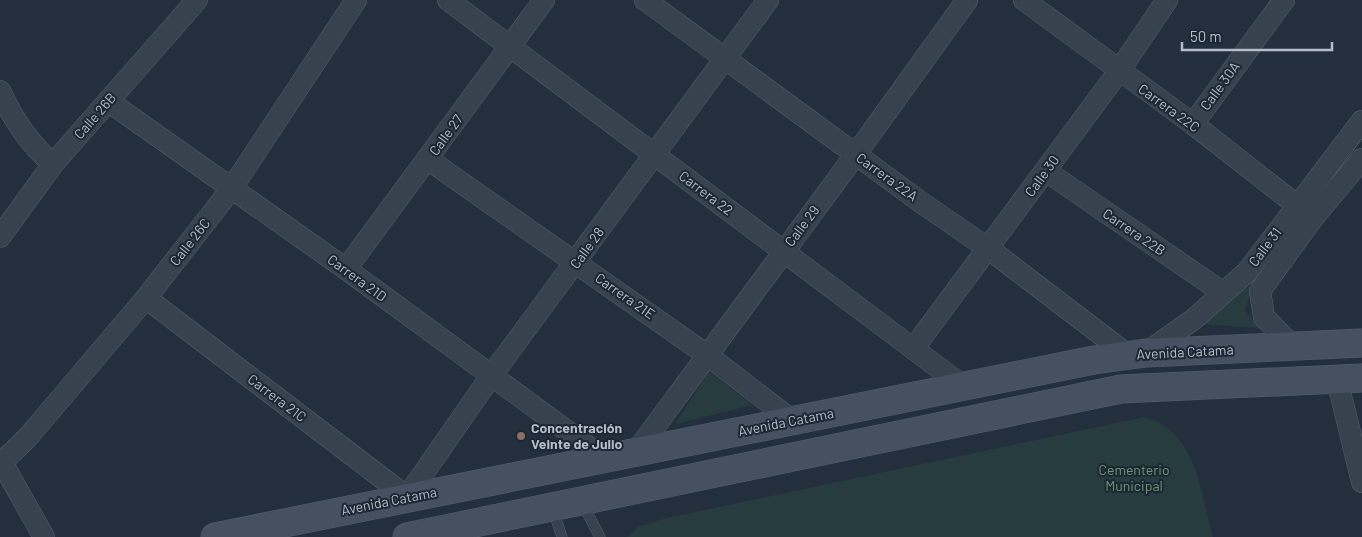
<svg xmlns="http://www.w3.org/2000/svg" width="1362" height="537" font-family="Barlow,sans-serif">
  <style>
    .green { fill: #263c3f }
    .lines { fill: none; stroke-linecap: round; stroke-linejoin: round }
    .service-casing { stroke: #565f6c; stroke-width: 11 }
    .minor-casing { stroke: #565f6c; stroke-width: 22 }
    .secondary-casing { stroke: #565f6c; stroke-width: 29 }
    .service { stroke: #38414e; stroke-width: 10 }
    .minor { stroke: #38414e; stroke-width: 21 }
    .secondary { stroke: #465061; stroke-width: 28 }
    .education-dot { fill: #8d6e63; stroke: #1d2633; stroke-width: 2 }
    .labels { text-anchor: middle; stroke-width: 4; stroke-linejoin: round; paint-order: stroke }
    .street-label { font-size: 14px; fill: #b4bcc9; stroke: #1d2633 }
    .poi-label { font-size: 14px; font-weight: bold; fill: #b4bcc9; stroke: #1d2633; text-anchor: start }
    .park-label { font-size: 14px; fill: #6b9a76; stroke: #1d2633 }
  </style>
  <rect width="100%" height="100%" fill="#242f3e"/>
  <path class="green" d="M1253,285l-8,25 14,18 -62,-4 24,-24z
    M709,372l44,33 -78,19z
    M1145,417c6,3 13,4 18,8 36,22 39,76 50,112h-586l13,-11 27,-8z"/>
  <g class="lines">
    <defs>
      <path id="service" d="M582,503l18,34
        M552,507l10,30"/>
      <path id="minor" d="M448,0l515,386
        M645,0l277,203 67,46 139,106
        M1024,0l169,124 120,94
        M0,91c13,28 30,54 53,73
        M108,101l238,168 258,189
        M1193,124l91,-124
        M429,160l278,195 86,66
        M1046,171l176,121
        M0,237l53,-73 144,-164
        M346,269l198,-269
        M146,298l261,199 84,-121 277,-376
        M1292,346l-28,-29 -4,-26 53,-73 49,-59
        M913,349l206,-278 48,-71
        M1146,353l48,-34 53,-47 115,-151
        M1337,379l25,103
        M636,452l220,-298 111,-154
        M0,459l44,78
        M0,464l28,-27 118,-139 86,-110 124,-188"/>
      <path id="secondary" d="M215,537l879,-177 52,-7 216,-10
        M407,537l714,-148 241,-11"/>
    </defs>
    <use href="#service" class="service-casing"/>
    <use href="#minor" class="minor-casing"/>
    <use href="#secondary" class="secondary-casing"/>
    <use href="#service" class="service"/>
    <use href="#minor" class="minor"/>
    <use href="#secondary" class="secondary"/>
  </g>
  <circle class="education-dot" cx="521" cy="436" r="5"/>
  <g class="labels">
    <g class="street-label">
      <text transform="translate(1220 86) rotate(-54)" y="5">Calle 30A</text>
      <text transform="translate(1169 108) rotate(36)" y="5">Carrera 22C</text>
      <text transform="translate(95 116) rotate(-49)" y="5">Calle 26B</text>
      <text transform="translate(446 135) rotate(-54)" y="5">Calle 27</text>
      <text transform="translate(1042 176) rotate(-54)" y="5">Calle 30</text>
      <text transform="translate(887 177) rotate(36)" y="5">Carrera 22A</text>
      <text transform="translate(706 193) rotate(37)" y="5">Carrera 22</text>
      <text transform="translate(802 226) rotate(-53)" y="5">Calle 29</text>
      <text transform="translate(1134 232) rotate(34)" y="5">Carrera 22B</text>
      <text transform="translate(190 242) rotate(-52)" y="5">Calle 26C</text>
      <text transform="translate(1265 247) rotate(-53)" y="5">Calle 31</text>
      <text transform="translate(587 248) rotate(-54)" y="5">Calle 28</text>
      <text transform="translate(357 278) rotate(36)" y="5">Carrera 21D</text>
      <text transform="translate(625 296) rotate(35)" y="5">Carrera 21E</text>
      <text transform="translate(1185 352) rotate(-3)" y="5">Avenida Catama</text>
      <text transform="translate(277 398) rotate(37)" y="5">Carrera 21C</text>
      <text transform="translate(786 422) rotate(-11)" y="5">Avenida Catama</text>
      <text transform="translate(389 501) rotate(-11)" y="5">Avenida Catama</text>
    </g>
    <g class="poi-label">
      <text x="531" y="433">Concentración<tspan x="531" dy="16">Veinte de Julio</tspan></text>
    </g>
    <g class="park-label">
      <text x="1134" y="475">Cementerio<tspan x="1134" dy="16">Municipal</tspan></text>
    </g>
  </g>
  <path d="M1182 42v8h150v-8" fill="none" stroke="#b4bcc9" stroke-width="2.5"/>
  <text x="1190" y="42" font-size="15" fill="#b4bcc9" stroke="#1d2633" stroke-width="4" paint-order="stroke">50 m</text>
</svg>
